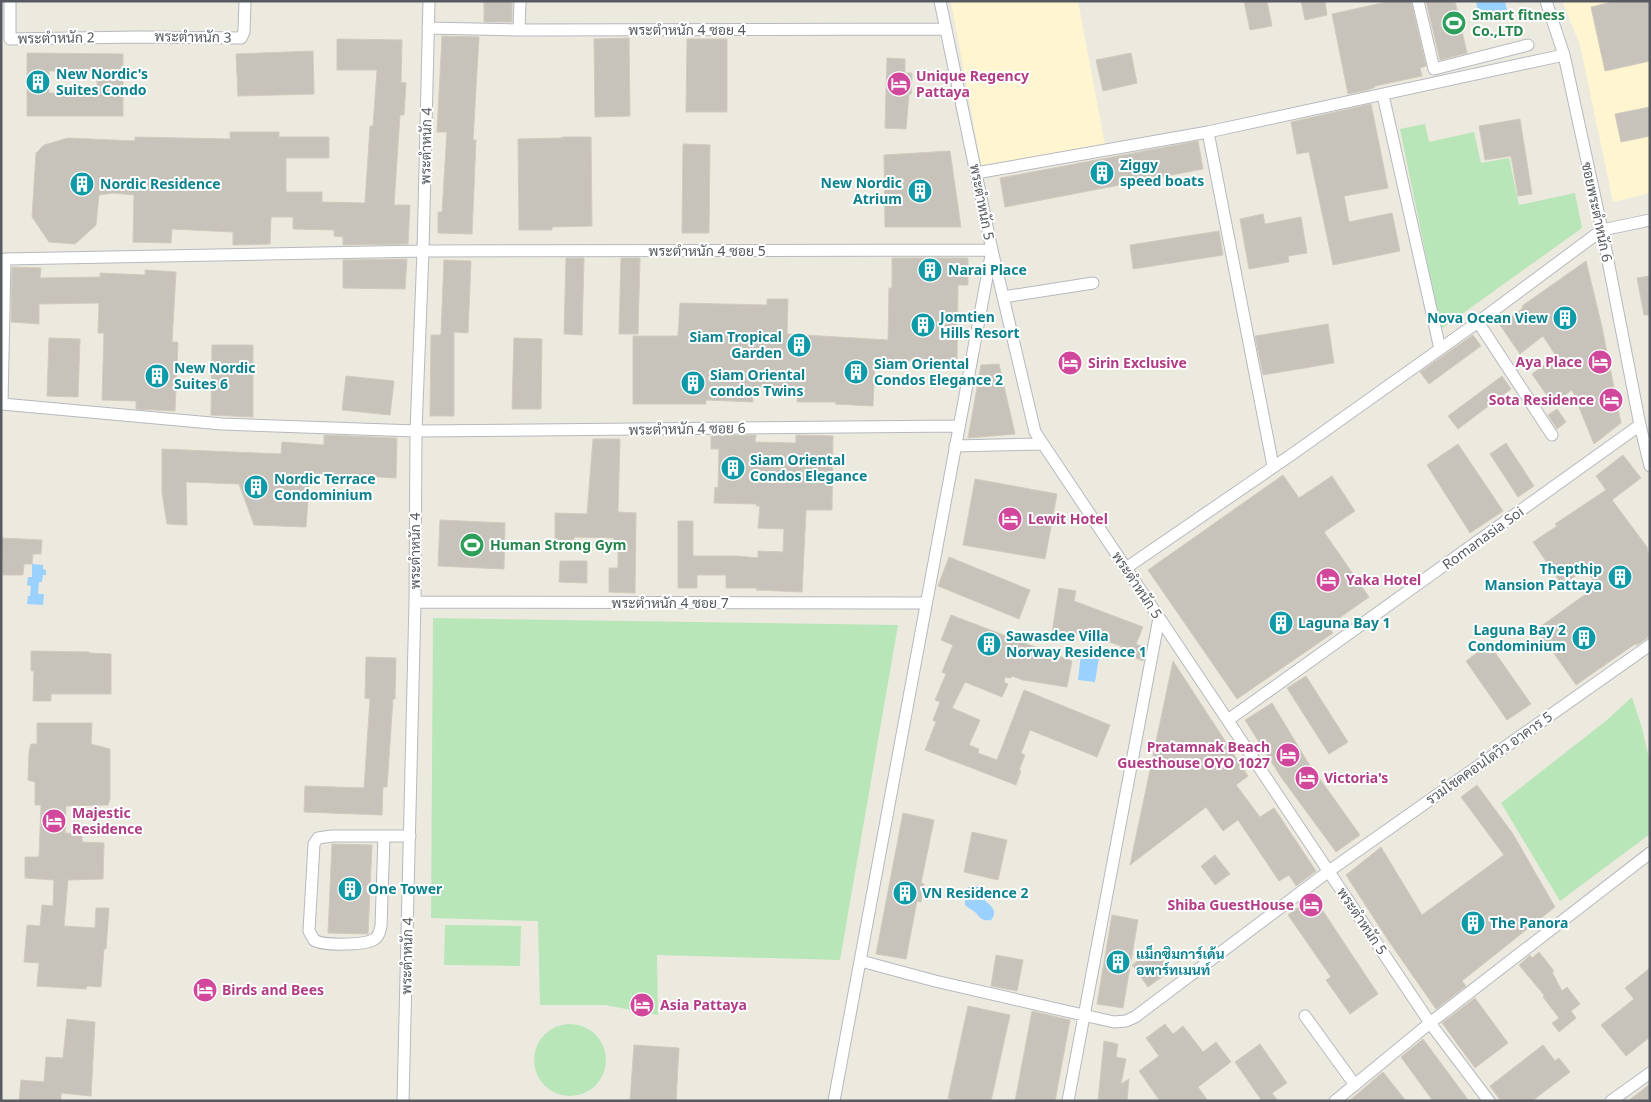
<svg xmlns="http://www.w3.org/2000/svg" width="1651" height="1102" font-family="'Noto Sans',Sarabun,sans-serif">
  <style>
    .commercial { fill: #fff5d0 }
    .green { fill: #b8e6b9 }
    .water { fill: #9bd1ff }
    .building { fill: #c7c3bb; stroke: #d1cbbc; fill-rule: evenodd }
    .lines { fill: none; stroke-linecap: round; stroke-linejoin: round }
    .minor-casing { stroke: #b6b9bf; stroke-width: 13 }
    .minor { stroke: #fff; stroke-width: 11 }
    .labels { text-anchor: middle; stroke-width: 4; stroke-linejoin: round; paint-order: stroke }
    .leisure-label { font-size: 14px; font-weight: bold; fill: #27864d; stroke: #fff; text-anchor: start }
    .street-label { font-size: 14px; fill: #575b61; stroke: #fff }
    .culture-label { font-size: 14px; font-weight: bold; fill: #0d838f; stroke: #fff; text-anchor: start }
    .hotel-label { font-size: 14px; font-weight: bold; fill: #b23c85; stroke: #fff; text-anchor: start }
  </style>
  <rect width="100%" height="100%" fill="#ece9de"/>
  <path class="commercial" d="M1078,1l27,144 -123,24 -31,-167z
    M1562,1h88v192l-37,9 -33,-157z"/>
  <path class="green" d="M1425,124l4,18 45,-10 7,31 28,-5 10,47 56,-12 7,35 -141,101 -41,-200z
    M433,618l465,7 -58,335 -183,-5 1,60 -53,-10h-65l-2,-84 -107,-3z
    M1632,697l10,31 8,35v71l-90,67 -59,-98 106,-83z
    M445,925l76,1 -1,40 -76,-1z
    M534 1060a36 36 0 1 1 72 0a36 36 0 1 1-72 0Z"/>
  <path class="water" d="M1476,1h29l3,14 -28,6z
    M32,564l11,1v4l3,1v5h-3l-1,7h-3l-1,12h6l-1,11 -16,-1 1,-8h2l1,-10 -4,-1 1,-8h4z
    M1081,654l18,3 -4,25 -17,-2z
    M975,886c8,2 11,6 10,15 7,5 13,11 6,19 -9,1 -10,-1 -15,-7 -3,-3 -8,-5 -11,-8v-9l4,-6 -1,-3z"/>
  <path class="building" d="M484,1h28v21h-28z
    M1244,1h23l5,25 -22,4z
    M1301,1h24l2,14 -22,5z
    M1391,1h20l15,65 -6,2 2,8 -47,10v1l-7,3 -20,4 -16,-80z
    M1426,1h29l12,52 -27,7z
    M1616,1h34v60l-45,10 -14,-64z
    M442,36l37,1 -6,103h3l-4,94 -34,-1v-21h4l5,-80h-10z
    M629,38l1,78 -35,1 -1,-78z
    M337,39l65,1 -1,42 5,1 -2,32h-4l-6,90h16l-2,39 -65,1v-8l-9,-1v-6l-41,-1v-12h-22l-1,27 -37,1v-13l-61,-3 -1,14 -38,-1 1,-47 -21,-2 -14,2 -3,30 -21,19 -26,-2 -17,-25 4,-64 8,-8 24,-7 67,3v-4l95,2v-7h49v5h50v21h-43v34h36v10l43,1 5,-77h3l4,-56h-40z
    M687,39h40v73h-41z
    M313,51l1,43 -76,2 -2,-42z
    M27,53l96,1v62h-96zM49,71h48v22h-48z
    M1131,53l6,30 -34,8 -7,-31z
    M887,58l18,1v14h7l-1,21h-2l-3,35 -21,-1z
    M1371,104l17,84 -44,8 5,26 43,-9 8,38 -67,14 -24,-113 -12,2 -6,-32z
    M1650,107v29l-29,6 -6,-28z
    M1520,119l12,75 -14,2 -7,-40 -26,4 -6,-34z
    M562,137h29l1,89 -40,1v3h-33l-1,-91 44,-1z
    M1198,141l5,28 -198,38 -5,-29z
    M683,144l27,1 -1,88h-27z
    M950,151l11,76h-76l-1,-72z
    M1263,214l2,10 36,-7 6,36 -19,3 1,6 -40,7 -9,-50z
    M1219,231l4,24 -90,14 -3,-24z
    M566,258h18l-2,77 -18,-1z
    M621,258h19l-2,76h-19z
    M892,258h76v27h-10l-1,77 -82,-2 -2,46 -38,-2 1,-2h-39l1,-13 -46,-1 1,14 -47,-2v4h-73v-68h45l2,-33 87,2v-6h21l-1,35 101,6 1,-52h3z
    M407,259l-2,30 -62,-1v-28z
    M444,260l27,1 -3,72 -14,-1v84h-24l1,-81h10z
    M1586,261l16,66 19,96 -27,21 -22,-54 -19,14 -21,-30 24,-18 -13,-20 -23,18 -20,-29 23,-17 -1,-2z
    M12,267l29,1 -1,10 60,-1v-4l45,2v-5l31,2 -4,70h6l-3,69 -39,-2v-8l-34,-1 2,-67h-6l1,-30 -60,1v20l-28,-2z
    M1650,276v39h-6l-7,-37z
    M1328,324l6,39 -71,12 -8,-39z
    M1473,335l8,11 -52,38 -9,-12z
    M49,338l31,1 -2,58 -31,-1z
    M514,338l28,1 -1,70h-29z
    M212,345h41v72l-42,-2z
    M999,364l16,70 -47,4 13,-73z
    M346,376l48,5 -4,34 -48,-5z
    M1502,376l9,13 -53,40 -10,-13z
    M1557,409l9,13 -9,7 -9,-14z
    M324,435l73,3 -1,40 -86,-5 -4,54 -52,-2 -15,-41 -53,-2 1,43 -20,-1 -5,-31v-44l119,5 1,-12 42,3z
    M756,435l-1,7 41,1v-8l37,1 -1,74h-26l-4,82 -46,-2 1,-2h-31v-13h-29v13h-19v-67h15v35h45l20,2v-7l25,1 1,-23 -26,-1 2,-22h-4l1,-2 -43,-1 1,-16 3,1 1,-39h-8v-13z
    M593,439h27l-2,73 18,1 -1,80 -26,-1v-24h9v-28h-4v-2l-40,-1v3h-19v-27l32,1z
    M1506,443l28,43 -16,11 -28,-43z
    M1458,444l45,67 -33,22 -43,-68z
    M1623,455l18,23 -29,22 35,47 3,16v73l-13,9 -2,-1 -59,41 -39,-56 60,-43 -11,-17 -24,16 -29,-43 24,-16 -2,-2 51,-34 -10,-14z
    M1283,475l16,23 33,-22 23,35 -31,21 45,65 -41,29 5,7 -96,66 -89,-129z
    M975,479l82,15 -12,65 -82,-14z
    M440,520l65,3 -1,46 -66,-3z
    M1,538l41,2 -1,14h-8l-1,10h-8l-1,11h-20z
    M949,557l81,33 -11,29 -81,-33z
    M560,561h27v22l-28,-1z
    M1059,588l17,3 -2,10 69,26 -7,17 10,4 -3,13 -24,-10 2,-5 -44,-15 -2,11 -23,-9z
    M951,615l121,46 -5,26 -44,-7 -11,-4 -1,2 -6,-1 -1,5 4,2 -6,13 -37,-15 -13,26 28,12 -11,25 10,4 -1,4 19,7 27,-70 86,35 -13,32 -67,-27 -9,23 4,2 -6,15 2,1 -5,14 -91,-35 11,-28 -3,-2 7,-18 -5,-2 11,-26 -4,-2 11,-27 -12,-5z
    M1489,644l42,60 -24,16 -41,-59z
    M31,651l58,1v1l22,1v40h-60v7h-18l1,-30h-3z
    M366,657l30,1 -1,41h-2l-6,88h-4l-1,28 -78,-3 1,-26 59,2 6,-89 -5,-1z
    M1173,661l75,115 -12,9 24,32 14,-9 42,63 -20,15 -7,-11 -10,6 -41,-61 -15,11 -17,-24 -76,58z
    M1306,676l42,66 -19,12 -42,-66z
    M1272,703l35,58 53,74 -24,17 -55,-75 -36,-57z
    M37,723h55l-1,21 19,5v50l-2,6 -42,1 -1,27 17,1v8l22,1 -1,36 -35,1 -4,46 31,2 1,-20h13l-3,41h-2l-3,38 -14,-1 -1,3 -49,-3 2,-23 -15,-1 3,-37 13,1 2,-21 11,1 1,-26 -29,-2v-21h14l2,-52h-6v-23l-7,-2 1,-28 2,-8h6z
    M1477,785l36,49 42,73 -93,74 4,5 -30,23 -48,-69 -42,-65 35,-28 41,68 82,-60 -43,-58z
    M903,813l31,7 -13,63 3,1 -3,18 -4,-1 -11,58 -30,-5z
    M972,832l35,8 -9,40 -34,-8z
    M332,844l40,1 -4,89 -40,-1z
    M1215,855l15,19 -15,11 -14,-19z
    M1313,896l65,98 -28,20 -24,-34 5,-3 -43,-62z
    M1112,915l26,5 -15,88 -26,-4z
    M1154,948l16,23 -22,16 -16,-22z
    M1539,952l15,19 -2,1 10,19 5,-4 13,17 -9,7 5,7 -17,14 -7,-9 7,-5 -16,-21 1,-2 -25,-30 11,-10 2,3z
    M996,955l27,5 -6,31 -26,-5z
    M1650,968v69l-24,19 -25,-31 33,-26 -9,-11z
    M1475,998l33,45 -33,25 -33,-45z
    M968,1006l42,9 -19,86h-32l-11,-3z
    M1032,1011l38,9 -15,81h-40z
    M67,1019l28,3 -4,74 -30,-3v8h-42l2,-21 23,2 2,-25 17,1z
    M1165,1024l8,10 10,-8 20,26 13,-10 15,20 -33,25 10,14h-48l-21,-30 20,-15 -13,-18z
    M1423,1039l46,62h-36l-32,-44z
    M1104,1041l14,3 -2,13 10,2 -5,25 8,-5 -2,22h-29z
    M1260,1044l27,39 -15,10 6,8h-16l-27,-39z
    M634,1045l45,3 -3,53h-46z
    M1543,1045l12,16 4,-3 11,14 -38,29h-31l-11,-15z
    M1383,1072l23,29h-57z
    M1650,1084v17h-22z"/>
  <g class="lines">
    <defs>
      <path id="minor" d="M10,1v38l128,-2 103,1 3,-6 1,-31
        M940,1l52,249 43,182 395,591 59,78
        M1418,1l16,68 94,-24
        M1546,1l18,54 38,175 38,195 10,41
        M428,28l91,2 427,-1
        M519,30l1,-29
        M1383,95l57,254
        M1208,132l65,334
        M976,173l232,-41 356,-77
        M1003,297l90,-14
        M1478,322l74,113
        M955,446l88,-2
        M1126,568l165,-113 187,-133 124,-92 48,-10
        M415,602l511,1
        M1228,720l412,-295
        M384,836l-3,90c-1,5 -2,11 -8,14 -10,5 -50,6 -59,0l-5,-9 5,-87 4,-6 14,-2h78
        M861,961l74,20 179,41 12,-1 9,-4 194,-146 321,-226
        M1305,1016l50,69
        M403,1101l12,-499 1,-171 7,-180 6,-250
        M834,1101l158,-851 -569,1 -418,8 -3,145 220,20 194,7 542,-5
        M1068,1101l91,-483
        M1335,1101l95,-78 220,-170
        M1611,1101l39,-28"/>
    </defs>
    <use href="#minor" class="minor-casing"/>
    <use href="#minor" class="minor"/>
  </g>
  <defs>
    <symbol id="stadium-disc" viewBox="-11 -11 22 22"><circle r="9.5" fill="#2e9e5b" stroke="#fff"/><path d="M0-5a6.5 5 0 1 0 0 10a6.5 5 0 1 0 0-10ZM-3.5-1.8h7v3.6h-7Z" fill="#fff"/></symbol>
    <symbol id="building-disc" viewBox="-11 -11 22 22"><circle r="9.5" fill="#0f9aa8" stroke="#fff"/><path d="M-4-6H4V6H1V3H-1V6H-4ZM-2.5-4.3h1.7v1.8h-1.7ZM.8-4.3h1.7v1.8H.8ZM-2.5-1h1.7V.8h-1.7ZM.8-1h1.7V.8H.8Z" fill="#fff"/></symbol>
    <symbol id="hotel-disc" viewBox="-11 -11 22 22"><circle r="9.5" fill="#d1479c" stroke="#fff"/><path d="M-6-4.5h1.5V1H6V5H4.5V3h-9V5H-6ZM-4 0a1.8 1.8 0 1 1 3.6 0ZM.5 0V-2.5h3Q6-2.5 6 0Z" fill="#fff"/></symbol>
  </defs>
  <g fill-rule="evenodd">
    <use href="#stadium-disc" x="1440" y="9" width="28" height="28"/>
    <use href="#building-disc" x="24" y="68" width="28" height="28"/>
    <use href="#hotel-disc" x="885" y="70" width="28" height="28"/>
    <use href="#building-disc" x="1088" y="159" width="28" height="28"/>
    <use href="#building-disc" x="68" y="170" width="28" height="28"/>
    <use href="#building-disc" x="906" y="177" width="28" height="28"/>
    <use href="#building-disc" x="916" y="256" width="28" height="28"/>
    <use href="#building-disc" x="1551" y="304" width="28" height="28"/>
    <use href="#building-disc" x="909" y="311" width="28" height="28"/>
    <use href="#building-disc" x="785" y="331" width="28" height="28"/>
    <use href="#hotel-disc" x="1586" y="348" width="28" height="28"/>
    <use href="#hotel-disc" x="1056" y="349" width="28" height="28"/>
    <use href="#building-disc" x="842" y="358" width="28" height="28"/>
    <use href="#building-disc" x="143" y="362" width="28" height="28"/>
    <use href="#building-disc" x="679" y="369" width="28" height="28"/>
    <use href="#hotel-disc" x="1597" y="386" width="28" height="28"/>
    <use href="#building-disc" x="719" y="454" width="28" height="28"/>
    <use href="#building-disc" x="242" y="473" width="28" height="28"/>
    <use href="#hotel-disc" x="996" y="505" width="28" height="28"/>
    <use href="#stadium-disc" x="458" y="531" width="28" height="28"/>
    <use href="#building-disc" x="1606" y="563" width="28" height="28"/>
    <use href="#hotel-disc" x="1314" y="566" width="28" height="28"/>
    <use href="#building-disc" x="1267" y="609" width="28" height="28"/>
    <use href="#building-disc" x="1570" y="624" width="28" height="28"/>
    <use href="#building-disc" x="975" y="630" width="28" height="28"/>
    <use href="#hotel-disc" x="1274" y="741" width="28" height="28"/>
    <use href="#hotel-disc" x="1293" y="764" width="28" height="28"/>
    <use href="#hotel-disc" x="40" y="807" width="28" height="28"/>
    <use href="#building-disc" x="336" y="875" width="28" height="28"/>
    <use href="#building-disc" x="891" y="879" width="28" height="28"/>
    <use href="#hotel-disc" x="1297" y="891" width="28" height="28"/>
    <use href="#building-disc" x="1459" y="909" width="28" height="28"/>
    <use href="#building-disc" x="1104" y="948" width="28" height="28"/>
    <use href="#hotel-disc" x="191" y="976" width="28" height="28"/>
    <use href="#hotel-disc" x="628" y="991" width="28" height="28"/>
  </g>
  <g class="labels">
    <g class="leisure-label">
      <text x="1472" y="20">Smart fitness<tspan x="1472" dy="16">Co.,LTD</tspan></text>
      <text x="490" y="550">Human Strong Gym</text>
    </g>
    <g class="street-label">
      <text x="687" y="35">พระตำหนัก 4 ซอย 4</text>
      <text transform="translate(193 37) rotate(1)" y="5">พระตำหนัก 3</text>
      <text transform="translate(56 38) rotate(-1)" y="5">พระตำหนัก 2</text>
      <text transform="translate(426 146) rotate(-89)" y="5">พระตำหนัก 4</text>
      <text transform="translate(982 202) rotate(79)" y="5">พระตำหนัก 5</text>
      <text transform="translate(1597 212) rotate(78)" y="5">ซอยพระตำหนัก 6</text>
      <text x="707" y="256">พระตำหนัก 4 ซอย 5</text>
      <text transform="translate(687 429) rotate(-1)" y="5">พระตำหนัก 4 ซอย 6</text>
      <text transform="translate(1483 538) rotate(-36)" y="5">Romanasia Soi</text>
      <text transform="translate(415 551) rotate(-90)" y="5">พระตำหนัก 4</text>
      <text transform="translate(1137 585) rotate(56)" y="5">พระตำหนัก 5</text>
      <text x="670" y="608">พระตำหนัก 4 ซอย 7</text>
      <text transform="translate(1489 758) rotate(-35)" y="5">รวมโชคคอนโดวิว อาคาร 5</text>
      <text transform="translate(1362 921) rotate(56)" y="5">พระตำหนัก 5</text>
      <text transform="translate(407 956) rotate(-89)" y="5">พระตำหนัก 4</text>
    </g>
    <g class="culture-label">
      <text x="56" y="79">New Nordic's<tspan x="56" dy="16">Suites Condo</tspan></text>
      <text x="1120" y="170">Ziggy<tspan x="1120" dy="16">speed boats</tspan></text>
      <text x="902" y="188" text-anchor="end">New Nordic<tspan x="902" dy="16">Atrium</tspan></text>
      <text x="100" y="189">Nordic Residence</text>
      <text x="948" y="275">Narai Place</text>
      <text x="940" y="322">Jomtien<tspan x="940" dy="16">Hills Resort</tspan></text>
      <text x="1548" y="323" text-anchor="end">Nova Ocean View</text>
      <text x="782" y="342" text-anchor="end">Siam Tropical<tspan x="782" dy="16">Garden</tspan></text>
      <text x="874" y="369">Siam Oriental<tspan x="874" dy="16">Condos Elegance 2</tspan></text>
      <text x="174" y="373">New Nordic<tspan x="174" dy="16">Suites 6</tspan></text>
      <text x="710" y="380">Siam Oriental<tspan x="710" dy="16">condos Twins</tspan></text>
      <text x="750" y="465">Siam Oriental<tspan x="750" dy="16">Condos Elegance</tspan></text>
      <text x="274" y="484">Nordic Terrace<tspan x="274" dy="16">Condominium</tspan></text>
      <text x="1602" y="574" text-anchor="end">Thepthip<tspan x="1602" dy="16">Mansion Pattaya</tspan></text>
      <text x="1298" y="628">Laguna Bay 1</text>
      <text x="1566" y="635" text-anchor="end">Laguna Bay 2<tspan x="1566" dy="16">Condominium</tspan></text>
      <text x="1006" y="641">Sawasdee Villa<tspan x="1006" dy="16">Norway Residence 1</tspan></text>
      <text x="368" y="894">One Tower</text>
      <text x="922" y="898">VN Residence 2</text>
      <text x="1490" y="928">The Panora</text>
      <text x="1136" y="959">แม็กซิมการ์เด้น<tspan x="1136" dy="16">อพาร์ทเมนท์</tspan></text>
    </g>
    <g class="hotel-label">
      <text x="916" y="81">Unique Regency<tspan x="916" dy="16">Pattaya</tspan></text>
      <text x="1582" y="367" text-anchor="end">Aya Place</text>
      <text x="1088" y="368">Sirin Exclusive</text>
      <text x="1594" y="405" text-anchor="end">Sota Residence</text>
      <text x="1028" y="524">Lewit Hotel</text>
      <text x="1346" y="585">Yaka Hotel</text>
      <text x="1270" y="752" text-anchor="end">Pratamnak Beach<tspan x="1270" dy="16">Guesthouse OYO 1027</tspan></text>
      <text x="1324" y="783">Victoria's</text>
      <text x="72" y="818">Majestic<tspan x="72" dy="16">Residence</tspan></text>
      <text x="1294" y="910" text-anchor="end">Shiba GuestHouse</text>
      <text x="222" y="995">Birds and Bees</text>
      <text x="660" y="1010">Asia Pattaya</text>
    </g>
  </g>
  <rect width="1651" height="1102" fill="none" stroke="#575b61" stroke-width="5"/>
</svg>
